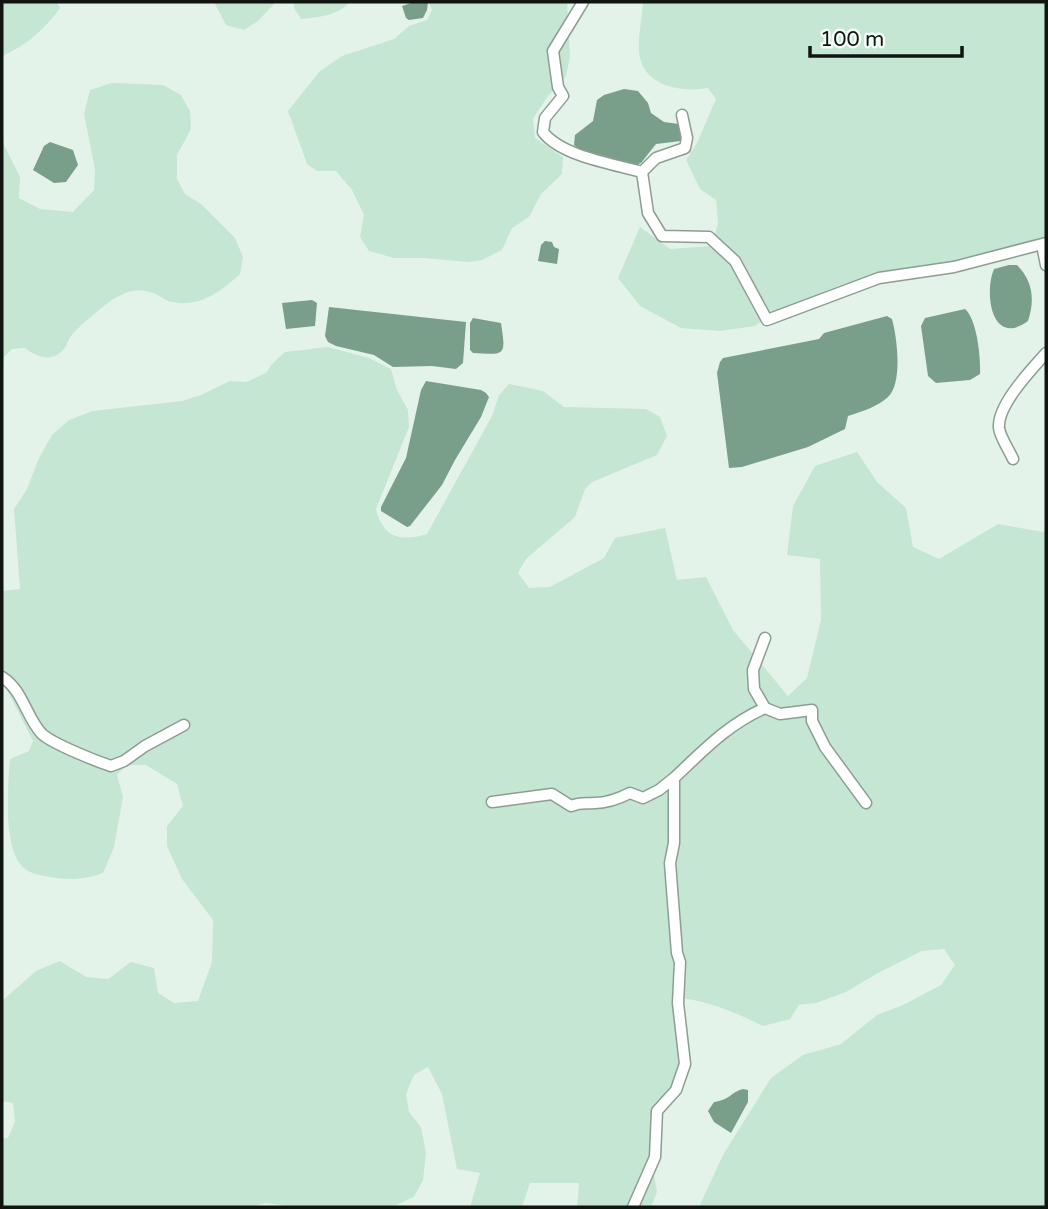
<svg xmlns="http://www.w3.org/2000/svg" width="1048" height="1209" font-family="'Varela Round',sans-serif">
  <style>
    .green { fill: #c4e6d3 }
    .water { fill: #799e89 }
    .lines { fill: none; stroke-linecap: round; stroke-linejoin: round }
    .minor-casing { stroke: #8e9d94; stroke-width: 13 }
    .minor { stroke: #fff; stroke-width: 10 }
  </style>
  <rect width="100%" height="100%" fill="#e4f3ea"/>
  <path class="green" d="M2,2h55l3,6c-16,22 -33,37 -58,48z
    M214,2h62l-18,19 -14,9 -18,-5z
    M294,2h56c-13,14 -31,15 -49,17l-7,-11z
    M429,2h138l3,55 -4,19 -18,20 -15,23 2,19 28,19 -1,17 -21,20 -12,23 -17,11 -10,22 -20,10 -14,2 -44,-4h-30l-25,-7 -9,-14 4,-22 -12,-25 -16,-19h-19l-10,-7 -19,-53 31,-39 23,-16 52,-17 15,-13 18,-6 5,-10z
    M643,2h403v237l-12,5 -111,24 -49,7 -36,11 -63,26 -20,14 -35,5 -39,-3 -41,-22 -22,-28 22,-51 30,22 42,-3 6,-23 -2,-23 -16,-11 -14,-29 11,-17 19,-44 -8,-11c-27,5 -66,-2 -69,-36 -1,-16 3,-34 4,-50z
    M112,83l51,2 18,10 9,16 1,18 -14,26v24l8,15 16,10 34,34 8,19 -3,17c-18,17 -41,34 -67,28 -6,0 -10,-4 -15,-7 -18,-8 -28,-6 -46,5 -9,6 -34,27 -41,36 -3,4 -4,10 -8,14 -12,13 -26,7 -38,-2l-13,1 -8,8 -2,9v-225l18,36 -1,21 21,11 33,3 21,-22 1,-21 -11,-55 6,-24z
    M328,347l41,11 22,11 6,21 11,20 1,17 -33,82c7,29 25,33 51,25l65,-118 7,-21 10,-11 34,7 21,16 82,2 14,8 7,19 -10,19 -65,27 -7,7 -10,28 -49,42 -8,14 11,15 21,-1 54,-29 11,-20 50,-10 12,52 29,-3 27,53 55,66 19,-18 14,-58 -1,-61 -33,-4 6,-49 22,-40 42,-14 20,30 29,26 7,39 26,12 59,-35 45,8 3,-2v677h-347l24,-52 48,-77 32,-23 38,-11 36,-29 26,-10 38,-20 14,-20 -11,-16 -22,2 -44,22 -32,19 -30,11 -17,2 -9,14 -27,7c-28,-14 -60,-27 -91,-29l9,61 -10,33 -18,20 -3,39 7,42 -6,15h-74l2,-24h-49l-8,24h-52l10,-34 -23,-4 -15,-75 -14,-27 -14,8 -8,19 3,18 12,15 5,26 -3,27 -9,17 -23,10h-97l-28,-4 -16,4h-248v-68l6,-1 7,-16 -2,-19 -11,-2v-100l34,-30 24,-10 26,16 22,2 23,-17 23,6 4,25 16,10 24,-2 14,-39 1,-42 -31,-41 -15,-33v-20l16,-20 -6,-22 -31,-19h-19l-10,10 6,22 -9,50 -11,26c-19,7 -33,7 -53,4 -10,-2 -22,-3 -29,-12 -18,-20 -13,-81 -11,-106l19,-8 4,-10 -31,-61v-89l18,-2 -6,-80 13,-20 12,-31 13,-23 17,-15 24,-9 89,-10 19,-6 29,-14 16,1 20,-9 6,-9 13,-12z"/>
  <path class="water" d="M414,2h14l-1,8 -4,8 -14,2 -3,-2 -4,-12z
    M624,89l14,2 10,12 3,10 13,9 15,2 2,17 -25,3 -15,19 -5,2 -57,-16 -5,-4 1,-10 18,-14 4,-21 7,-5z
    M50,142l23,8 5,15 -12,17 -12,1 -21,-13 11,-24z
    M545,241l7,1 2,5 5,2 -2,15 -19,-3 3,-16z
    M1009,265h8c16,16 18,35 11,56 -37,27 -44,-29 -34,-52z
    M312,300l5,3 -2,23 -29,3 -4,-26z
    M329,307l137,15 -3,41 -7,6 -24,-3 -39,1 -19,-12 -38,-9 -8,-4 -3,-6z
    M965,309c12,10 16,50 15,65l-10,6 -34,3 -8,-7 -7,-50 4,-8z
    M887,316l5,3c5,18 11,64 -4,78 -11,10 -25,14 -40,19l-3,13 -37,18 -66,20 -13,1 -12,-95 3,-11 3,-4 96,-19 5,-6z
    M473,318l28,5c5,33 5,32 -28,30l-3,-3v-27z
    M426,381l55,9 5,3 3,4 -8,20 -26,43 -13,25 -32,41 -3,1 -26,-16v-4l25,-49 15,-68z
    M743,1089l5,1v12l-17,31 -17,-11 -6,-11 6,-9c18,-3 15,-9 29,-13z"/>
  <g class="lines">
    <defs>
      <path id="minor" d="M583,2l-30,49 5,36 5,9 -18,22 -2,14c18,24 70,32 99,40l14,-14 29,-10 2,-10 -5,-23
        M642,172l6,41 14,23 47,1 26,24 32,59 112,-42 75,-11 92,-24
        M1042,245l4,20
        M1013,459c-4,-9 -13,-22 -14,-31 -2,-23 33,-59 47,-75
        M765,638l-12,32 1,19 11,19 15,6 32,-4v11l13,26 41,56
        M2,677c21,13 24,40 40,57 11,10 54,27 69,32l13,-5 21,-15 39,-21
        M492,802l60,-8 19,12c10,-4 14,-2 24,-3 12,0 25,-5 35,-10l13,5 16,-8 15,-12
        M633,1207l22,-50 2,-46 19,-21 9,-26 -7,-61 2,-41 -3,-9 -7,-90 4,-20v-65c29,-27 54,-54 91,-70"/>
    </defs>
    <use href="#minor" class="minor-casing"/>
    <use href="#minor" class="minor"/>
  </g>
  <rect width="1048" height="1209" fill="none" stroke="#101512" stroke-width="7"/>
  <path d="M810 46v10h152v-10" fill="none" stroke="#101512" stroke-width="3.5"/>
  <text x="820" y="46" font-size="21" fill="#101512" stroke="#f5fff9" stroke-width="5" paint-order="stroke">100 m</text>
</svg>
